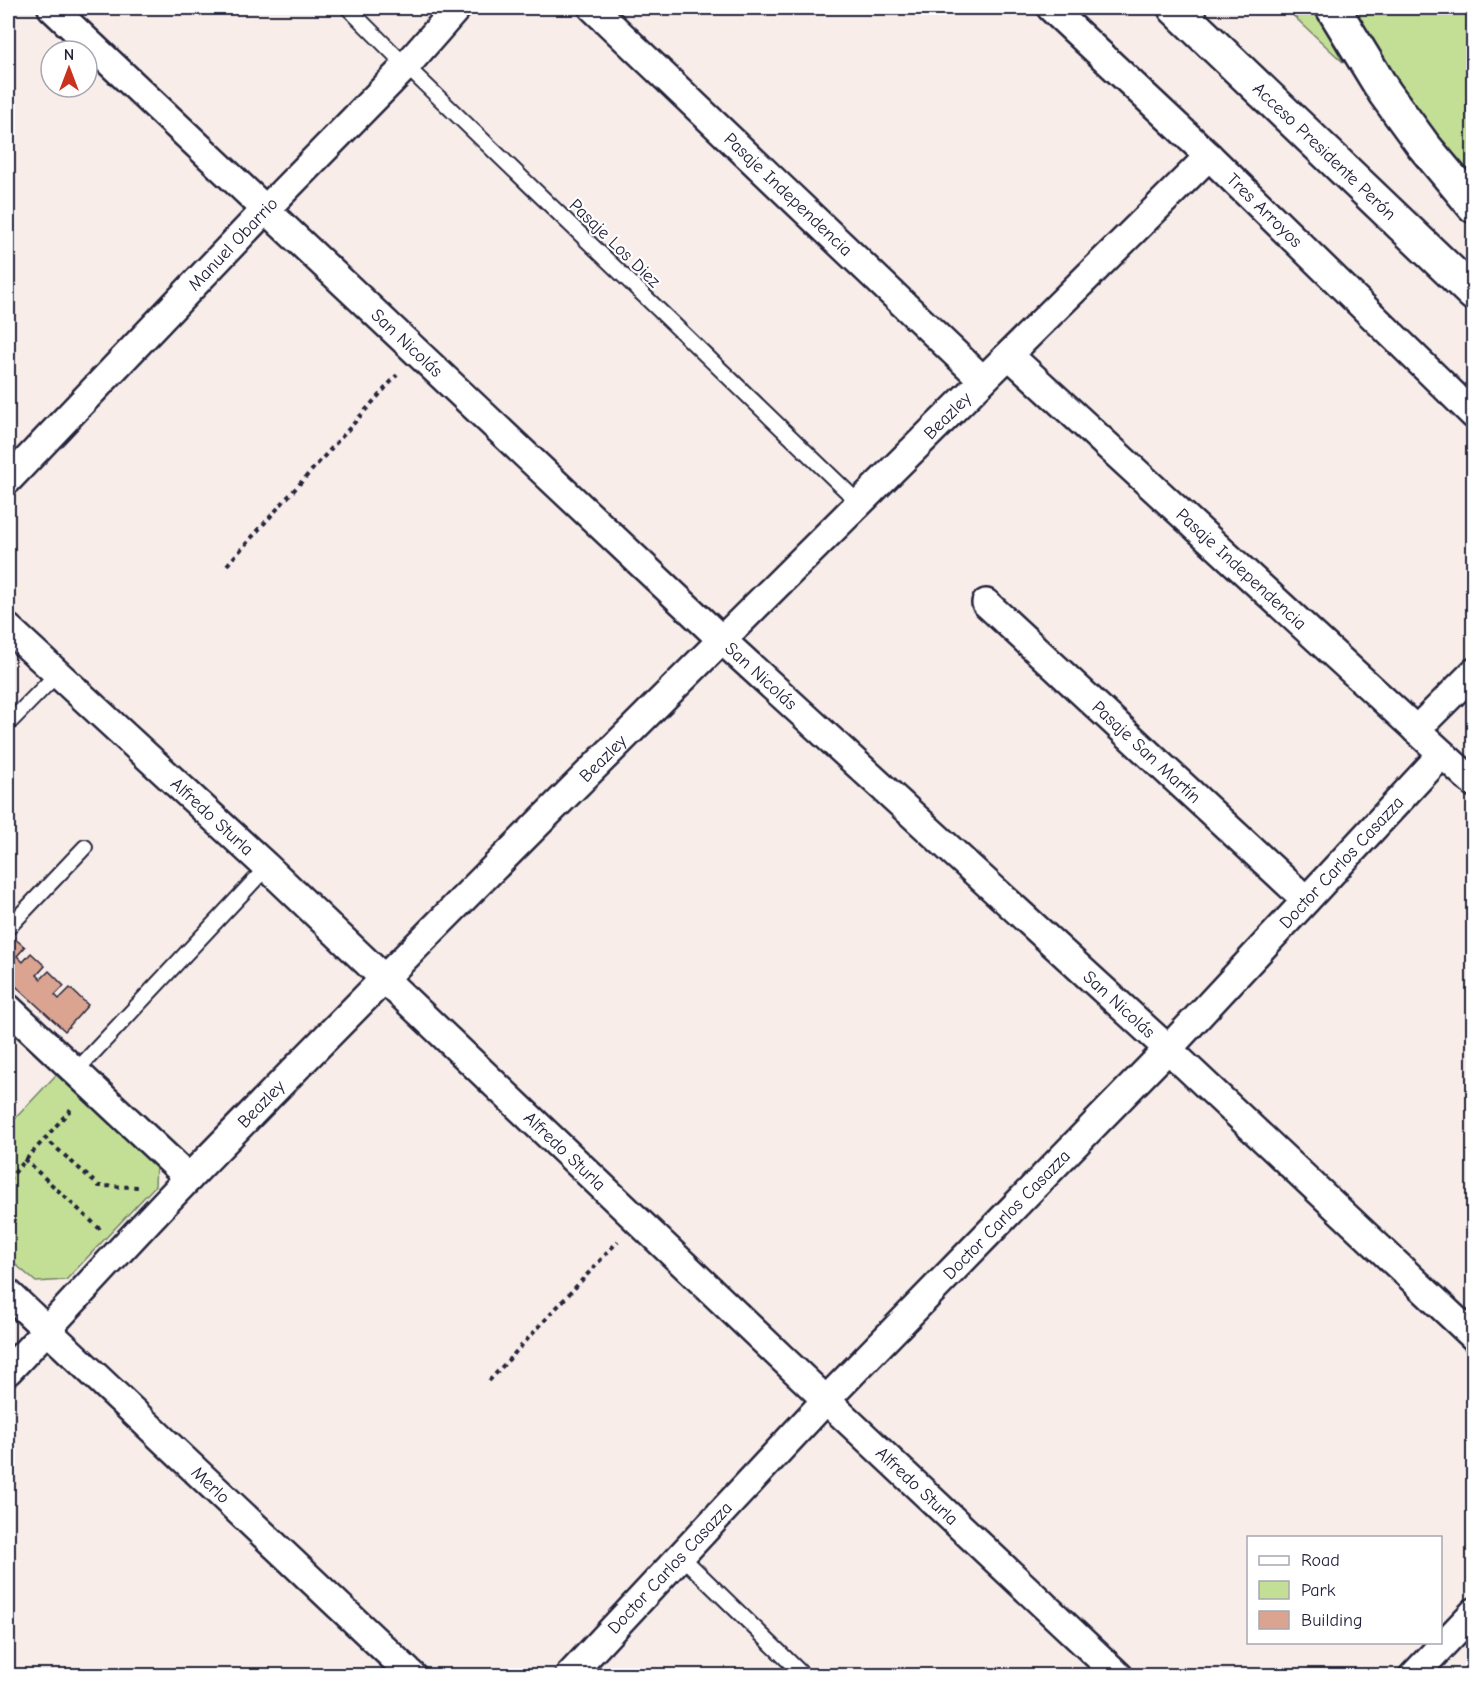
<svg xmlns="http://www.w3.org/2000/svg" width="1481" height="1683" font-family="'Comic Neue',sans-serif">
  <style>
    .green { fill: #c3df96; stroke: #728068; stroke-width: 1.5 }
    .building { fill: #daa491; stroke: #22223b; stroke-width: 1.5 }
    .lines { fill: none; stroke-linecap: round; stroke-linejoin: round }
    .service-casing { stroke: #22223b; stroke-width: 18 }
    .minor-casing { stroke: #22223b; stroke-width: 32 }
    .motorway-casing { stroke: #22223b; stroke-width: 38 }
    .path { stroke: #22223b; stroke-width: 4; stroke-dasharray: 4.5 4.5; stroke-linecap: butt }
    .service { stroke: #fff; stroke-width: 14 }
    .minor { stroke: #fff; stroke-width: 27 }
    .motorway { stroke: #fff; stroke-width: 33 }
    .labels { text-anchor: middle; stroke-width: 4.5; stroke-linejoin: round; paint-order: stroke }
    .street-label { font-size: 18px; fill: #22223b; stroke: #fff }
  </style>
  <rect width="100%" height="100%" fill="#f8ede9"/>
  <filter id="ink" filterUnits="userSpaceOnUse"><feTurbulence type="fractalNoise" baseFrequency=".0167" numOctaves="2"/><feDisplacementMap in="SourceGraphic" scale="12" xChannelSelector="R" yChannelSelector="G"/><feConvolveMatrix kernelMatrix="1 2 1 2 8 2 1 2 1" color-interpolation-filters="sRGB"/></filter>
  <g filter="url(#ink)">
    <path class="green" d="M1285,8h28l31,55z
      M1353,8h120v170c-45,-52 -87,-110 -120,-170z
      M56,1075l100,88 -1,23 -89,94 -30,2 -28,-24v-132z"/>
    <path class="building" d="M9,934l16,13 -8,9 6,6 8,-9 14,13 -8,9 4,4 8,-8 15,15 -9,9 4,4 11,-11 18,17 -23,26 -57,-52z"/>
    <g class="lines">
      <defs>
        <path id="service" d="M348,8l58,58 453,437
          M8,724l49,-50
          M8,928l77,-81
          M75,1072l192,-205
          M681,1556l123,120"/>
        <g id="minor">
          <path id="s1" d="M52,8l671,633 445,408 306,288"/>
          <path id="s2" d="M593,8l390,372"/>
          <path id="s3" d="M1051,8l158,148 265,259"/>
          <path id="s4" d="M1009,355l465,428"/>
          <path id="s5" d="M8,480l258,-271 140,-143 51,-58"/>
          <path id="s6" d="M986,603l320,297"/>
          <path id="s7" d="M8,628l259,239 559,533 293,276"/>
          <path d="M1416,730l58,-58"/>
          <path d="M8,1008l181,170"/>
          <path id="s8" d="M8,1293l405,383"/>
          <path id="s9" d="M8,1371c59,-62 116,-126 176,-188 337,-347 682,-686 1025,-1027"/>
          <path id="s10" d="M569,1676l257,-276 342,-351 274,-295"/>
          <path d="M1413,1676l61,-64"/>
        </g>
        <g id="motorway">
          <path id="s11" d="M1175,8l299,286"/>
          <path d="M1333,8l52,85 38,52 51,61"/>
        </g>
      </defs>
      <use href="#service" class="service-casing"/>
      <use href="#minor" class="minor-casing"/>
      <use href="#motorway" class="motorway-casing"/>
      <path class="path" d="M227,565l170,-190
        M44,1137l55,49 40,1
        M24,1159l77,71
        M8,1180l63,-71
        M489,1381l129,-140"/>
      <use href="#service" class="service"/>
      <use href="#minor" class="minor"/>
      <use href="#motorway" class="motorway"/>
    </g>
  </g>
  <g class="labels">
    <g class="street-label">
      <text dy="6" stroke="none"><textPath href="#s11" startOffset="207">Acceso Presidente Perón</textPath></text>
      <text dy="6" stroke="none"><textPath href="#s2" startOffset="270">Pasaje Independencia</textPath></text>
      <text dy="6" stroke="none"><textPath href="#s3" startOffset="294">Tres Arroyos</textPath></text>
      <text transform="translate(615 243) rotate(44)" y="6">Pasaje Los Diez</text>
      <text dy="6" stroke="none"><textPath href="#s5" startOffset="326">Manuel Obarrio</textPath></text>
      <text dy="6" stroke="none"><textPath href="#s1" startOffset="488">San Nicolás</textPath></text>
      <text dy="6" stroke="none"><textPath href="#s9" startOffset="1340">Beazley</textPath></text>
      <text dy="6" stroke="none"><textPath href="#s4" startOffset="316">Pasaje Independencia</textPath></text>
      <text dy="6" stroke="none"><textPath href="#s1" startOffset="974">San Nicolás</textPath></text>
      <text dy="6" stroke="none"><textPath href="#s6" startOffset="219">Pasaje San Martín</textPath></text>
      <text dy="6" stroke="none"><textPath href="#s9" startOffset="854">Beazley</textPath></text>
      <text dy="6" stroke="none"><textPath href="#s7" startOffset="278">Alfredo Sturla</textPath></text>
      <text dy="6" stroke="none"><textPath href="#s10" startOffset="1122">Doctor Carlos Casazza</textPath></text>
      <text dy="6" stroke="none"><textPath href="#s1" startOffset="1460">San Nicolás</textPath></text>
      <text dy="6" stroke="none"><textPath href="#s9" startOffset="368">Beazley</textPath></text>
      <text dy="6" stroke="none"><textPath href="#s7" startOffset="764">Alfredo Sturla</textPath></text>
      <text dy="6" stroke="none"><textPath href="#s10" startOffset="636">Doctor Carlos Casazza</textPath></text>
      <text dy="6" stroke="none"><textPath href="#s8" startOffset="279">Merlo</textPath></text>
      <text dy="6" stroke="none"><textPath href="#s7" startOffset="1250">Alfredo Sturla</textPath></text>
      <text dy="6" stroke="none"><textPath href="#s10" startOffset="148">Doctor Carlos Casazza</textPath></text>
    </g>
  </g>
  <rect width="1481" height="1683" fill="none" stroke="#fff" stroke-width="30"/>
  <rect x="15" y="15" width="1451" height="1653" fill="none" stroke="#22223b" stroke-width="2" filter="url(#ink)"/>
  <rect x="1247" y="1536" width="195" height="108" fill="#ffffff" stroke="#a7a7b1" stroke-width="1.5"/>
  <rect x="1259" y="1556" width="30" height="9" fill="#ffffff" stroke="#a7a7b1" stroke-width="1.5"/>
  <text x="1301" y="1566" font-size="18" fill="#22223b">Road</text>
  <rect x="1259" y="1581" width="30" height="18" fill="#c3df96" stroke="#a7a7b1" stroke-width="1.5"/>
  <text x="1301" y="1596" font-size="18" fill="#22223b">Park</text>
  <rect x="1259" y="1611" width="30" height="18" fill="#daa491" stroke="#a7a7b1" stroke-width="1.5"/>
  <text x="1301" y="1626" font-size="18" fill="#22223b">Building</text>
  <g transform="translate(69 69)"><circle r="28" fill="#ffffff" stroke="#a7a7b1" stroke-width="1.5"/>
  <path d="M0-4.5L10 22L0 15L-10 22Z" fill="#c8321e"/>
  <text y="-9" font-size="16" font-weight="bold" text-anchor="middle" fill="#22223b">N</text>
  </g>
</svg>
